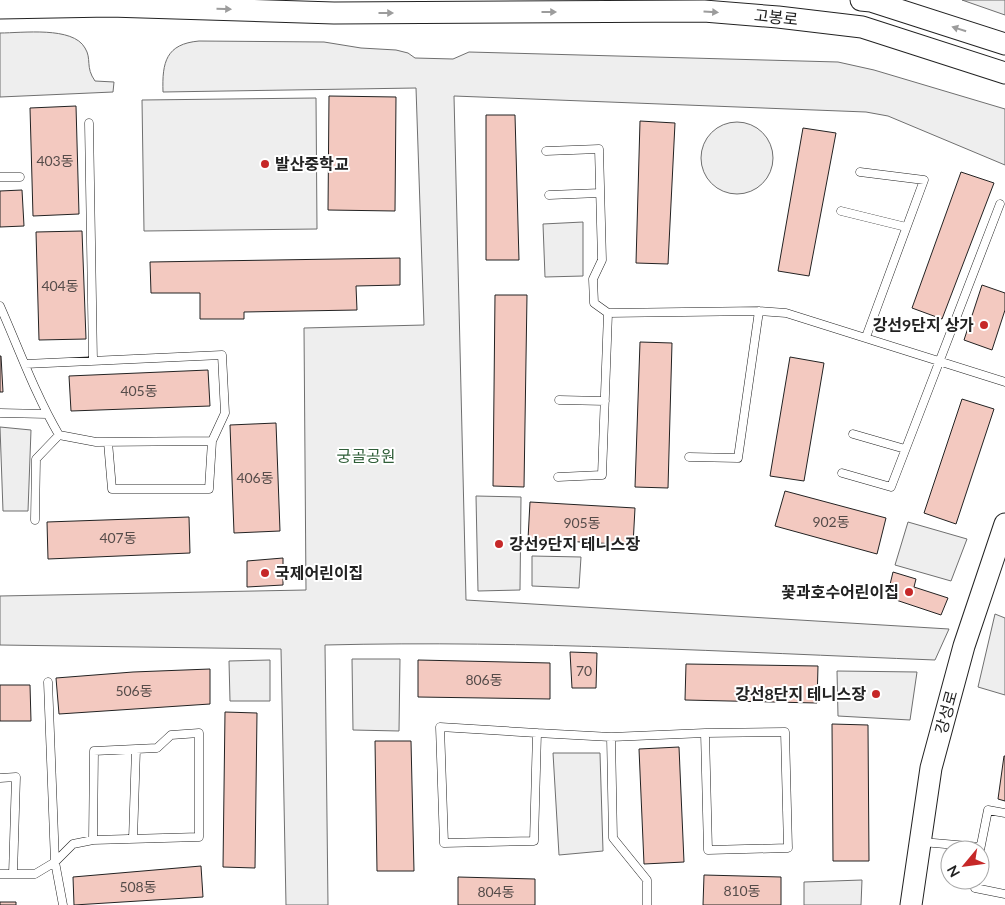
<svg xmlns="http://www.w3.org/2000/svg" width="1005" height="905" font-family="Lato,'Noto Sans KR',sans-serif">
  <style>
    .green { fill: #eee; stroke: #6f6f6f }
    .building { fill: #f3c9c0; stroke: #222 }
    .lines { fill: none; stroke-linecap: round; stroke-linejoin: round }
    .lane-casing { stroke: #222; stroke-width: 9 }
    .secondary-casing { stroke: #222; stroke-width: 23 }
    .lane { stroke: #fff; stroke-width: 8 }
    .secondary { stroke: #fff; stroke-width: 21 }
    .oneway { fill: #9c9c9c }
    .poi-dot { fill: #c62828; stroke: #fff; stroke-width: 2 }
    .labels { text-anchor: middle; stroke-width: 4; stroke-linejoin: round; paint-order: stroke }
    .number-label { font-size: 14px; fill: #564c4a }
    .street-label { font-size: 16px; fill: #222; stroke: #fff }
    .poi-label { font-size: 16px; font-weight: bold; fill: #222; stroke: #fff; text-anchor: start }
    .park-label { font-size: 16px; fill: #2f5e38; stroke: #fff }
  </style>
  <rect width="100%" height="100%" fill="#fff"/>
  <path class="green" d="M962,0h43v15z
    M0,33c22,0 73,-7 85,15 7,11 0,19 10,33l19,1 -1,10 -113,5z
    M199,41l125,1 37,6 35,2 12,3 7,5 38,1 16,-7 369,10 36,8 131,39v56l-117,-49 -22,-4 -412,-16 12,504 483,29 -14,31c-204,-8 -407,-20 -610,-15l3,260h-42l-5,-256 -281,-4v-49l306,-6 -2,-262 120,-3 -8,-237 -253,4c-1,-30 3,-48 36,-51z
    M316,98l1,131 -173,2 -2,-131z
    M701 158a36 36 0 1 1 72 0a36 36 0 1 1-72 0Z
    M583,222v54l-38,1 -2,-53z
    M0,427l31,3 -3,81h-25z
    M476,496l45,1 -1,93 -42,1z
    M908,522l59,17 -16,42 -56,-16z
    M532,556l49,1 -2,31 -47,-2z
    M995,614l10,4v77l-27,-8z
    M352,659h48l-1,72 -46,-1z
    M270,660v41h-40l-1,-40z
    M837,671l80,1 -7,48 -72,-4z
    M553,753h47l3,98 -44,4z
    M862,880l-1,25h-57v-23z"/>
  <path class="building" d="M329,96l67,1 -1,114 -67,-1z
    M76,106l3,108 -46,2 -3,-108z
    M486,115h29l4,145h-33z
    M640,121l35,2 -7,141 -32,-1z
    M803,128l33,5 -27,143 -31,-5z
    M961,172l33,11 -52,136 -30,-11z
    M22,190l2,36 -24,1v-36z
    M82,231l4,108 -47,1 -3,-108z
    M400,258v27l-44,1 1,24 -113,2v7h-44v-26h-49l-1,-31z
    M982,285l23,8v17l-13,40 -28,-10z
    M495,295h32l-3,192 -31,-1z
    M640,342l32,1 -4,145 -33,-1z
    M0,356h1l2,36h-3z
    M790,357l34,6 -20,118 -34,-5z
    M208,370l2,36 -139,5 -2,-35z
    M962,399l32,10 -38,115 -32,-11z
    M276,423l4,108 -46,2 -4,-108z
    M785,491l101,27 -9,36 -102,-28z
    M530,502l105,6 -2,37 -105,-6z
    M189,517l1,36 -142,6 -1,-37z
    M283,558v27l-36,2v-26z
    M893,572l23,7 -2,8 34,11 -7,17 -54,-18z
    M570,652l27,1 -1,35h-24z
    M418,660l132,3v36l-132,-2z
    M686,664l132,2 -1,37 -132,-3z
    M210,669v35l-151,10 -3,-36 77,-6z
    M0,685h30l1,36h-31z
    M225,712l32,1 -2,155 -32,-1z
    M832,724l36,1 1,136h-36z
    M375,741h36l3,130h-37z
    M679,747l5,115 -40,2 -5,-115z
    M1004,756h1v45l-7,-2z
    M201,866l2,31 -129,8 -1,-28z
    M704,875l77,2v28h-78z
    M458,877l77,2v26h-77z
    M0,902h16v3h-16z"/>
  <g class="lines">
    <defs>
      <path id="lane" d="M89,123l4,238
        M546,151l53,-2 3,111 -9,19 1,24 14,10 -6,162 -44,2
        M860,172l64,8 -58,157
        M0,177h20
        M549,195l51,-2
        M841,211l65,16
        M0,306c19,43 35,88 59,129l37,7 116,-1 13,-28 -3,-58 -197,9
        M608,313l151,-2 27,2 219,69
        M559,400l46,1
        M0,413l47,1
        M853,434l52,15
        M108,442l4,47h97l3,-48
        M689,457l49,1 21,-147
        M842,473l49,14 109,-283
        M35,520l1,-61 23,-24
        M48,682l7,180 8,43
        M440,727l97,6 -3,108 -90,2z
        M785,732l3,116 -80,2 -3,-117z
        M537,733l74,4 94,-4
        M611,737l2,101 34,42v25
        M0,778l16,-1 -3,97
        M133,839l3,-90
        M922,842l58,5
        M980,850l8,-40 17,3
        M0,874h35l20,-12 18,-18 20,-4 106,-3v-104l-28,2 -14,13 -63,3 -1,89
        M976,880l-1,8 30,6"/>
      <path id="secondary" d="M861,0l10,1 134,43
        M0,8l110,-2 224,7 370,-2 74,6 84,10 143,46
        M911,905l20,-137 33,-122 41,-122"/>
    </defs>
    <use href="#lane" class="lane-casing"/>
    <use href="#secondary" class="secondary-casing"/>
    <use href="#lane" class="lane"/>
    <use href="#secondary" class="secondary"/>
  </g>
  <defs><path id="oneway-solid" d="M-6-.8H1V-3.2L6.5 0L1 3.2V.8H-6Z" transform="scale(1.25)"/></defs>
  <g class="oneway">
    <use href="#oneway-solid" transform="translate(224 9) rotate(2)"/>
    <use href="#oneway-solid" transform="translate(549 12)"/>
    <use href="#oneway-solid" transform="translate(711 12) rotate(4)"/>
    <use href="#oneway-solid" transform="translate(386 13)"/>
    <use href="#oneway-solid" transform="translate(959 29) rotate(-162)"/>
  </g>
  <g class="poi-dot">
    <circle cx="265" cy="164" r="5"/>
    <circle cx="984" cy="325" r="5"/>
    <circle cx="499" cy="544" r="5"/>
    <circle cx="265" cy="573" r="5"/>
    <circle cx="909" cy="592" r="5"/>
    <circle cx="876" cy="694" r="5"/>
  </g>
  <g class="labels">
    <g class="number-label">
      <text x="55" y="166">403동</text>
      <text x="60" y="291">404동</text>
      <text x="139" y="396">405동</text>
      <text x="255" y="483">406동</text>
      <text x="831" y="527">902동</text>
      <text x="582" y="528">905동</text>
      <text x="118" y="543">407동</text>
      <text x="584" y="676">70</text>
      <text x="484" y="685">806동</text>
      <text x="134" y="696">506동</text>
      <text x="138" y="892">508동</text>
      <text x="742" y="896">810동</text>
      <text x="496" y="897">804동</text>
    </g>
    <g class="street-label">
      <text transform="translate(776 17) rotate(6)" y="6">고봉로</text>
      <text transform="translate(946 712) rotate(-75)" y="6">강성로</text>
    </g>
    <g class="poi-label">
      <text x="275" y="170">발산중학교</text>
      <text x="974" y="331" text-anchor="end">강선9단지 상가</text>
      <text x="509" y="550">강선9단지 테니스장</text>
      <text x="275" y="579">국제어린이집</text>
      <text x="899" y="598" text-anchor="end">꽃과호수어린이집</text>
      <text x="866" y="700" text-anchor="end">강선8단지 테니스장</text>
    </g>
    <g class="park-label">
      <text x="366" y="462">궁골공원</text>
    </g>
  </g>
  <g transform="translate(965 865) rotate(241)"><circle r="24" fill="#ffffff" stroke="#a7a7a7"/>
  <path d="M0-4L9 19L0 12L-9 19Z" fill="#c62828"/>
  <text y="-8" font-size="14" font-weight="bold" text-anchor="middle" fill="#222222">N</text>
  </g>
</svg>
